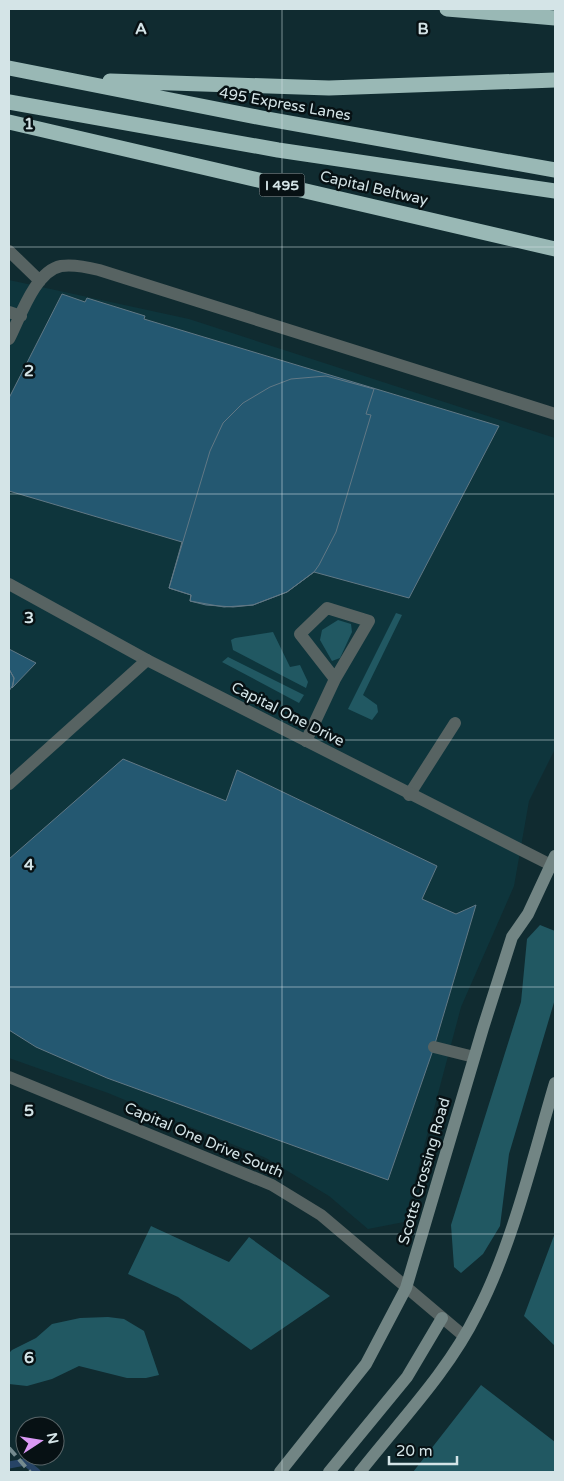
<svg xmlns="http://www.w3.org/2000/svg" width="564" height="1481" font-family="'Varela Round',sans-serif">
  <style>
    .built { fill: #0e353c }
    .green { fill: #215862 }
    .lines { fill: none; stroke-linecap: round; stroke-linejoin: round }
    .stream { stroke: #274466; stroke-width: 7 }
    .building { fill: #245871; stroke: #617885 }
    .service { stroke: #576362; stroke-width: 12 }
    .minor { stroke: #576362; stroke-width: 12 }
    .tertiary { stroke: #576362; stroke-width: 12 }
    .secondary { stroke: #728584; stroke-width: 12 }
    .motorway { stroke: #99b8b5; stroke-width: 15 }
    .rail { stroke: #758b8f; stroke-width: 4; stroke-dasharray: 10 5; stroke-linecap: butt }
    .grid { fill: none; stroke: #d4e4e7; stroke-width: 1; stroke-opacity: 0.55 }
    .labels { text-anchor: middle; stroke-width: 5; stroke-linejoin: round; paint-order: stroke }
    .shield { fill: #071114; stroke: #96a5a8; stroke-width: 1 }
    .shield-label { font-size: 14px; font-weight: bold; fill: #d4e4e7 }
    .street-label { font-size: 15px; fill: #d4e4e7; stroke: #071114 }
    .grid-label { font-size: 16px; text-anchor: middle; font-weight: bold; fill: #d4e4e7; stroke: #071114; stroke-width: 5; stroke-linejoin: round; paint-order: stroke }
  </style>
  <rect width="100%" height="100%" fill="#102b30"/>
  <path class="built" d="M9,280l180,39 366,119v311l-26,52 -15,85 -53,121 -57,215 -36,7 -39,-33 -63,-38 -158,-65 -99,-35z"/>
  <path class="green" d="M396,613l6,2 -39,80 14,10 1,7 -6,8 -24,-11z
    M338,620l13,4 1,8 -12,26 -8,3 -12,-21 2,-10z
    M273,632l17,35 10,-2 8,17 -2,6 -73,-38 -2,-10 4,-2z
    M228,657l76,38 -5,8 -77,-41z
    M540,925l15,6v68l-46,155 -9,72 -17,28 -22,19 -7,-6 -3,-42 70,-223 6,-63z
    M151,1226l78,36 20,-25 81,59 -79,54 -73,-53 -50,-23z
    M555,1233v113l-31,-30z
    M108,1317l16,2 20,12 15,44 -13,3h-19l-48,-12 -27,13 -25,7 -18,-2v-31l3,-3 24,-12 16,-14 28,-6z
    M481,1385l74,57v30h-142z"/>
  <g class="lines">
    <path class="stream" d="M9,1465l16,-3 12,10"/>
  </g>
  <path class="building" d="M62,294l23,8 2,-4 58,18 -1,3 355,107 -90,172 -95,-26 -27,20 -34,13 -29,2 -34,-6 1,-6 -22,-7 13,-46 -173,-51v-93z
    M326,376l48,13 -8,25 5,1 -35,117 -17,33 -5,7 -27,20 -34,13 -20,2 -27,-2 -16,-4 1,-6 -22,-7 41,-137 13,-28 20,-20 27,-16 21,-8z
    M9,649l27,14 -24,25 2,-10 -5,-9z
    M9,669l5,9 -1,7 -4,6z
    M123,759l103,42 11,-31 200,96 -15,33 34,15 20,-9 -42,142 -46,133 -281,-102 -71,-31 -27,-17v-171z"/>
  <g class="lines">
    <path class="service" d="M9,251l31,30
      M9,312l12,4
      M9,339c11,-21 26,-68 52,-73 13,-2 26,1 38,4l456,144
      M306,741l29,-62 34,-58 -42,-13 -27,26 35,45
      M409,795l46,-72
      M434,1047l40,10"/>
    <path class="minor" d="M9,584l138,76
      M9,1077l263,108 49,30 143,121"/>
    <path class="tertiary" d="M9,784l138,-124 408,207"/>
    <path class="secondary" d="M280,1472l86,-108 40,-76 77,-260 29,-91 16,-23 27,-58
      M329,1472l78,-95 35,-59
      M360,1472c40,-51 88,-100 117,-159 35,-67 56,-156 78,-230"/>
    <path class="motorway" d="M447,9l108,9
      M9,68l253,50 293,52
      M110,81l219,7 226,-8
      M9,102l269,48 277,41
      M9,122l546,127"/>
    <path class="rail" d="M9,1448l21,24"/>
  </g>
  <path class="grid" d="M282,9v1463M9,247h546M9,494h546M9,740h546M9,987h546M9,1234h546"/>
  <g class="labels">
    <rect class="shield" x="259.5" y="173.5" width="45" height="23" rx="4"/>
    <g class="shield-label">
      <text x="282" y="190">I 495</text>
    </g>
    <g class="street-label">
      <text transform="translate(285 104) rotate(10)" y="5">495 Express Lanes</text>
      <text transform="translate(374 188) rotate(13)" y="5">Capital Beltway</text>
      <text transform="translate(288 714) rotate(27)" y="5">Capital One Drive</text>
      <text transform="translate(204 1140) rotate(23)" y="5">Capital One Drive South</text>
      <text transform="translate(424 1171) rotate(-74)" y="5">Scotts Crossing Road</text>
    </g>
  </g>
  <g class="grid-label">
    <text x="141" y="34">A</text>
    <text x="423" y="34">B</text>
    <text x="29" y="129">1</text>
    <text x="29" y="376">2</text>
    <text x="29" y="623">3</text>
    <text x="29" y="870">4</text>
    <text x="29" y="1116">5</text>
    <text x="29" y="1363">6</text>
  </g>
  <rect width="564" height="1481" fill="none" stroke="#d4e4e7" stroke-width="20"/>
  <g transform="translate(40 1441) rotate(78)"><circle r="24" fill="#071114" stroke="#596568"/>
  <path d="M0-4L9 19L0 12L-9 19Z" fill="#db99f5"/>
  <text y="-8" font-size="14" font-weight="bold" text-anchor="middle" fill="#d4e4e7">N</text>
  </g>
  <path d="M389 1456v8h68v-8" fill="none" stroke="#d4e4e7" stroke-width="2.5"/>
  <text x="396" y="1456" font-size="15" fill="#d4e4e7" stroke="#071114" stroke-width="4" paint-order="stroke">20 m</text>
</svg>
